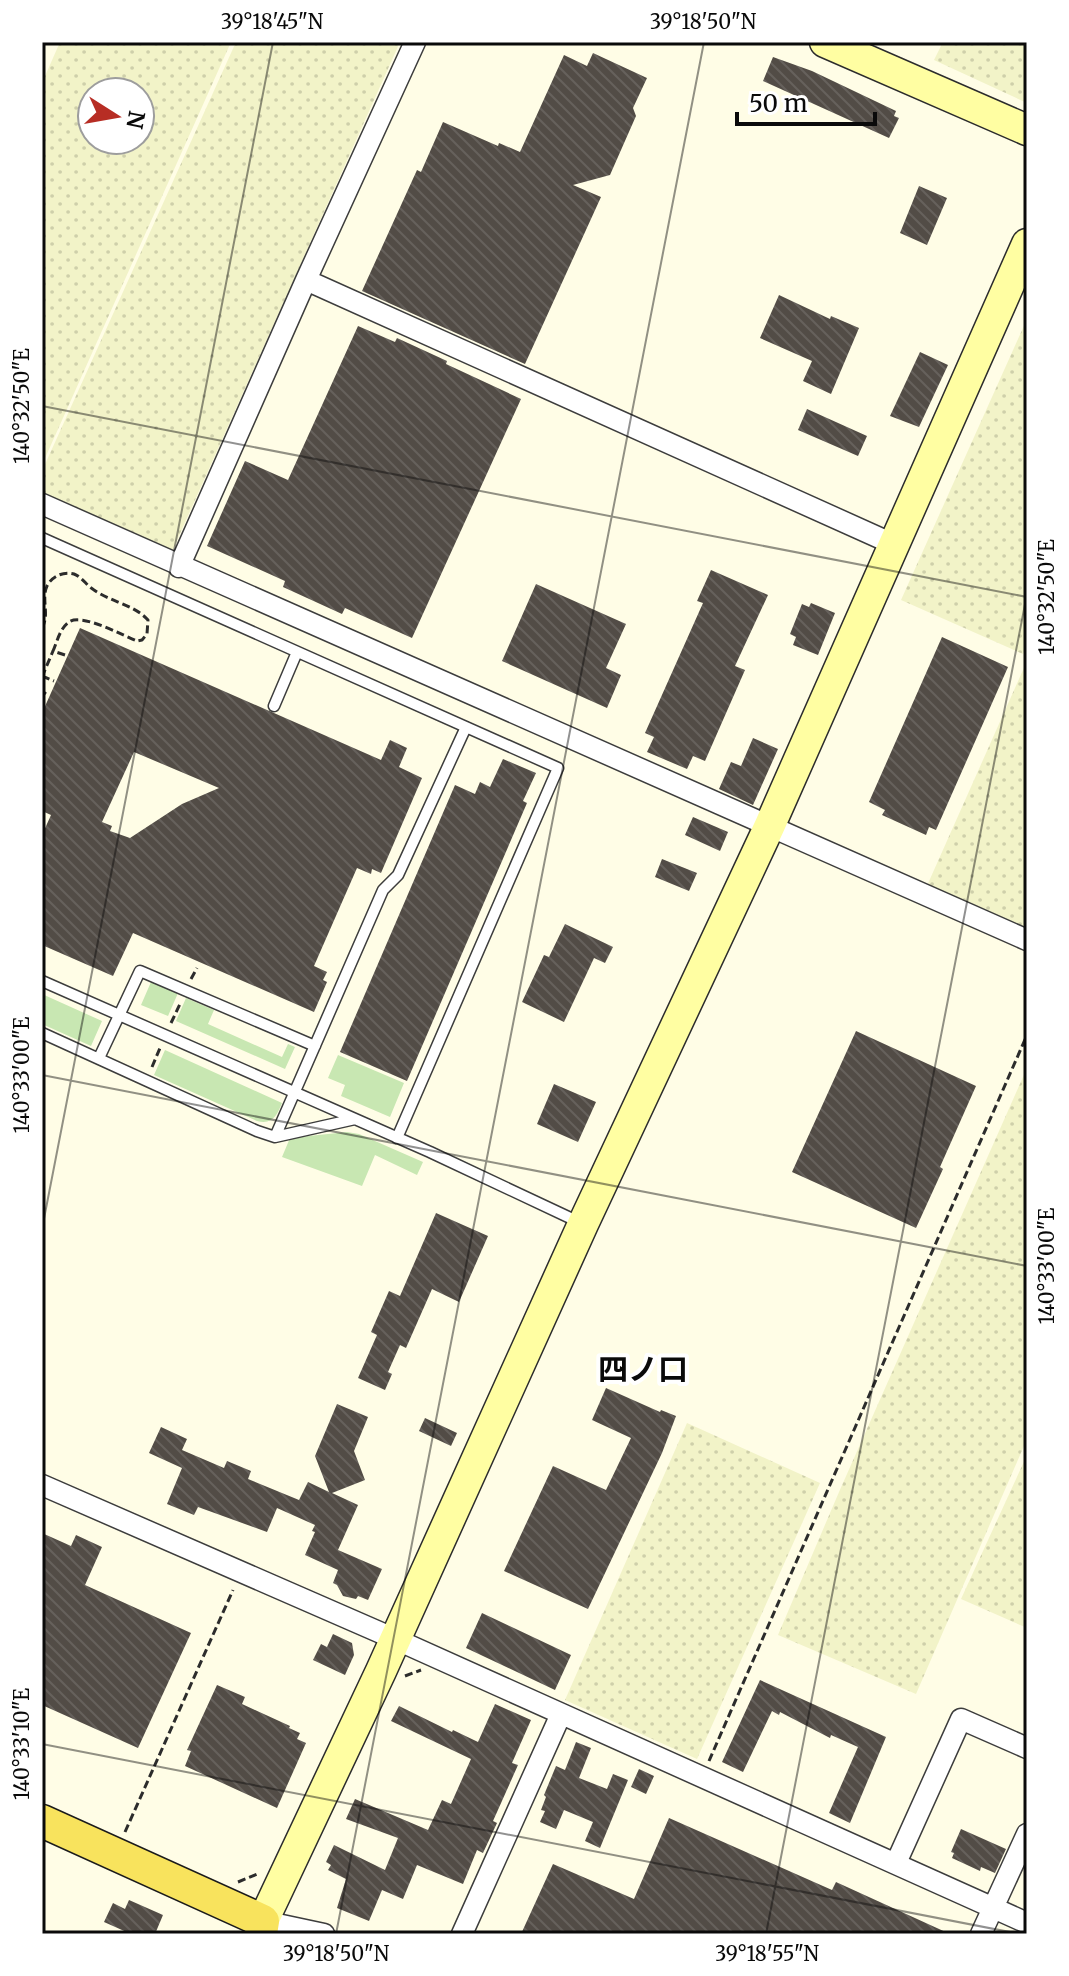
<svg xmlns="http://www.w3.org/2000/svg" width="1069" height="1976" font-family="Merriweather,'Noto Sans JP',serif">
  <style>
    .farmland { fill: url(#farmland-dots); fill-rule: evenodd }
    .grass { fill: #c8e7b2 }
    .building { fill: url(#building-back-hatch); fill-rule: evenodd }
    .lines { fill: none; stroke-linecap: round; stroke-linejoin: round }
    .lane-casing { stroke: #3d3d3d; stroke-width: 13 }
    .street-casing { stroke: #3d3d3d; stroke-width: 23 }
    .secondary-casing { stroke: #2c2c2c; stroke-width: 33 }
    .primary-casing { stroke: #1b1b1b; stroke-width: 35 }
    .path { stroke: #2c2c2c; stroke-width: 3; stroke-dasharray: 8 4; stroke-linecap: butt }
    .lane { stroke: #fff; stroke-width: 10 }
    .street { stroke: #fff; stroke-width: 20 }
    .secondary { stroke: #fffea2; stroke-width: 30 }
    .primary { stroke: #f8e35d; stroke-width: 32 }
    .ticks { fill: none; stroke: #0a0a0a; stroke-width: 2; stroke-opacity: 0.45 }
    .labels { text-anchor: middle; stroke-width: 8; stroke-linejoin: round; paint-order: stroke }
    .neighbourhood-label { font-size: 30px; font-weight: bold; fill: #0a0a0a; stroke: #fff }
    .neatline { fill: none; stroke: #0a0a0a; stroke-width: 3 }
    .ticks-label { font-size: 20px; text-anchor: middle; fill: #0a0a0a }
  </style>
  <defs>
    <pattern id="farmland-dots" width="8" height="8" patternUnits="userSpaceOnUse" patternTransform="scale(2)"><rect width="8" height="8" fill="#f2f3c8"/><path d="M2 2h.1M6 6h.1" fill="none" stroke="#cecfaa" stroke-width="1.8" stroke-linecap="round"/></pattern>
    <pattern id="building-back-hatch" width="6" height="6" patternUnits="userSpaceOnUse" patternTransform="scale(2)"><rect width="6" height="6" fill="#524c46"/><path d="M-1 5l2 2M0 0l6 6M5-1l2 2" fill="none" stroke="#66615c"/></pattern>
  </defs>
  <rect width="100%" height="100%" fill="#fffde6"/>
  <path class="farmland" d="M60,42h171l-189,423v-382zM92,92h48v48h-48z
    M236,42h164l-230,514 -128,-59v-26z
    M943,42h84v61l-93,-43z
    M1027,319v326l-4,9 -122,-54z
    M1027,661v273l-101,-46z
    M1027,1068v371l-111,255 -138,-59 61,-143z
    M687,1423l133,60 -123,276 -132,-59z
    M1027,1455v173l-66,-29z"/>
  <path class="grass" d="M151,982l27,11 -10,23 -27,-11z
    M42,994l60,27 -11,25 -49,-22z
    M186,998l28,12 -6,14 74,33 6,-13 7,3 -10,22 -109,-48z
    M165,1050l117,53c-5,12 -9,22 -25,18l-103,-46z
    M338,1055l66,28 -14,34 -49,-21 4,-11 -17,-7z
    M347,1132l12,2 64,28 -6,13 -42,-20 -13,31 -80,-29 8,-19z"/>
  <path class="building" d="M593,53l54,25 -14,30 3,8 -26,59 -37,10 28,12 -76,167 -163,-73 55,-121 4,2 22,-50 55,24 1,-3 21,9 44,-97 23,11z
    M773,57l39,14 84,40 -2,5 5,2 -10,20 -126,-57z
    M919,186l28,12 -20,47 -27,-12z
    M779,295l51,24 1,-3 28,12 -28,66 -28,-13 9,-20 -52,-23z
    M358,326l37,16 2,-4 50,23 -1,3 75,35 -109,239 -67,-30 -3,6 -59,-27 2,-6 -78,-35 38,-85 43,19z
    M920,352l28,13 -29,62 -29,-11z
    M807,409l60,27 -9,20 -60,-26z
    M711,570l57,25 -33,71 10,4 -40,91 -12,-5 -6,13 -40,-17 7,-15 -9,-4 58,-130 -6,-2z
    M536,584l90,40 -20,44 15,7 -14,33 -105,-47z
    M811,603l24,10 -17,42 -25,-10 3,-8 -6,-3 12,-30 7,3z
    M80,628l301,132 9,-20 17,8 -8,19 23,11 -41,95 -9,-4 -1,5 -14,-6 -43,98 13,6 -4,8 4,2 -13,30 -181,-79 -20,43 -71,-31v-110l9,-20 -9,-4v-98zM134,752l85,36 -37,16 -52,34 -20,-7 2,-5 -10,-4z
    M942,637l66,30 -72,163 -7,-3 -3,8 -44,-20 3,-5 -16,-8z
    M753,738l25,11 -25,56 -34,-16 12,-27 10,4z
    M503,759l33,14 -13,28 4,2 -120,278 -67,-29 115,-267 20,9 5,-12 10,5z
    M693,817l35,15 -8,19 -35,-16z
    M662,859l35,14 -8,18 -34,-14z
    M565,924l48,23 -8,16 -11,-5 -30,64 -42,-20 22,-47 5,2z
    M856,1031l120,55 -36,81 3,2 -27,59 -124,-56z
    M554,1084l42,18 -18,40 -41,-18z
    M436,1213l52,23 -29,66 -27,-13 -26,59 -6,-3 -12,27 4,2 -7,16 -27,-12 19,-43 -6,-3 18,-41 11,5z
    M606,1388l54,24 1,-2 15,6 -14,37 -74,156 -84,-38 49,-105 53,24 25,-52 -39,-18z
    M337,1404l31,13 -14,34 11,29 -33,13 26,12 -20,45 44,19 -14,31 -10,-4 -2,3 -13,-3 -6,-11 -4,-2 5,-13 -33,-15 10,-23 -3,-1 3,-6 -38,-17 -10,24 -69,-25 -4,8 -27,-11 15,-36 -33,-15 12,-26 26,12 -5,11 42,18 3,-7 24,10 -3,8 51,21 9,-18 21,10 -14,-36z
    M425,1418l32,15 -6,13 -32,-15z
    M42,1533l29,13 5,-11 26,12 -17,38 106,48 -53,115 -96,-43z
    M482,1613l89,42 -16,35 -89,-42z
    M333,1634l19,9 2,12 -9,20 -32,-15 8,-16 6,3z
    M760,1680l126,57 -36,86 -21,-10 29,-66 -27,-12 -1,3 -50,-26 -1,3 -7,-4 -29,61 -21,-10z
    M217,1685l28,12 -3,7 48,22 -1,2 11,5 -3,6 9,4 -29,65 -92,-42 6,-15 -4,-1z
    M495,1704l36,16 -19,43 6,2 -25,56 4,2 -14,30 -6,-3 -14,34 -46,-19 -14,34 -21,-9 -13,31 -32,-13 9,-29 -18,-9 3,-5 -5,-3 8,-17 51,25 13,-32 -52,-19 9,-20 73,31 14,-30 9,4 20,-45 -80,-38 8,-15 53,26 1,-2 25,12z
    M576,1742l15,6 -12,30 28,11 6,-15 15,6 -28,68 -15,-7 8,-19 -29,-12 -8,19 -16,-7 5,-11 -4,-1 5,-13 -2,-2 12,-29 9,4z
    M639,1769l15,7 -8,18 -15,-7z
    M669,1818l163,72 4,-8 114,52h-429l32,-70 81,35z
    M961,1829l45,20 -11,24 -14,-6 -1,4 -28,-13 2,-5 -3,-1z
    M129,1900l34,15 -8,19h-24l-27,-12 9,-19 12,6z"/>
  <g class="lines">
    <defs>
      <path id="lane" d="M42,538l516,230 -161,370
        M274,706l23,-54
        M42,981l388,171 151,71
        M42,1033l215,98 18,6 80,-18
        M99,1058l41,-87 175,75
        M275,1137l108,-247 15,-15 68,-148"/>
      <path id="street" d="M306,280l587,264
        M42,504l985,436
        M179,567l127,-287 109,-238
        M42,1485l353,154 632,284
        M896,1863l65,-144 66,29
        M263,1921l61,13
        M462,1934l99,-220
        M981,1934l46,-100"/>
      <path id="secondary" d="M825,42l202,88
        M263,1921l118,-250 202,-447 187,-399 257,-581"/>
      <path id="primary" d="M42,1821l221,100 -2,13"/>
    </defs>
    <use href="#lane" class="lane-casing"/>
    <use href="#street" class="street-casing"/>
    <use href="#secondary" class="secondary-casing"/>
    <use href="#primary" class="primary-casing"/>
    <path class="path" d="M42,628c8,-14 -1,-28 5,-42 5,-10 17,-15 27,-12 8,3 13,12 20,16 17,12 39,14 54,30l-1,14 -5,6 -5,1c-15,-6 -55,-28 -68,-19 -9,6 -12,20 -16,29l12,4
      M42,676l12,5
      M42,677l11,-26
      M42,691l4,3
      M191,979l6,-11
      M171,1023l9,-19
      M152,1067l8,-19
      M405,1676l16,-6
      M709,1761l318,-726
      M125,1832l108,-242
      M238,1882l22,-9"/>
    <use href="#lane" class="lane"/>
    <use href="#street" class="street"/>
    <use href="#secondary" class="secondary"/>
    <use href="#primary" class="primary"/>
  </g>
  <path class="ticks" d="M42,406l985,191M42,1075l985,191M42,1229l231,-1187M42,1744l978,190M336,1934l368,-1892M766,1934l261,-1340"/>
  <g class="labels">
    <g class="neighbourhood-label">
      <text x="643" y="1380">四ノ口</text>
    </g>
  </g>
  <rect width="1069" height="1976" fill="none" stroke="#ffffff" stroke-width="88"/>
  <g transform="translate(116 116) rotate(101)"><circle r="38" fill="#ffffff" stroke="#9d9d9d" stroke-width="2"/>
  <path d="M0-6L14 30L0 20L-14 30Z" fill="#b72d24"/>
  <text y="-12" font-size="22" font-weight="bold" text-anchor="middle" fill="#0a0a0a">N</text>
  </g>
  <path d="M737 112v12h138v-12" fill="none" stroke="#0a0a0a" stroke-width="4"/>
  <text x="749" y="112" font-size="24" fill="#0a0a0a" stroke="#ffffff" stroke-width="6" paint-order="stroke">50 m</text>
  <rect x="44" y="44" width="981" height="1888" class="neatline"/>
  <g class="ticks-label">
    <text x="272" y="29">39°18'45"N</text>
    <text x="703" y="29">39°18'50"N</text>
    <text transform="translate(22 406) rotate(-90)" y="7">140°32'50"E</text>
    <text transform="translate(1047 597) rotate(-90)" y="7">140°32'50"E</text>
    <text transform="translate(22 1075) rotate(-90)" y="7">140°33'00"E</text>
    <text transform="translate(1047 1266) rotate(-90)" y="7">140°33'00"E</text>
    <text transform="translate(22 1744) rotate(-90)" y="7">140°33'10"E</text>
    <text x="336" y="1961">39°18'50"N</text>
    <text x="767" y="1961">39°18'55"N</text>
  </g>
</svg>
